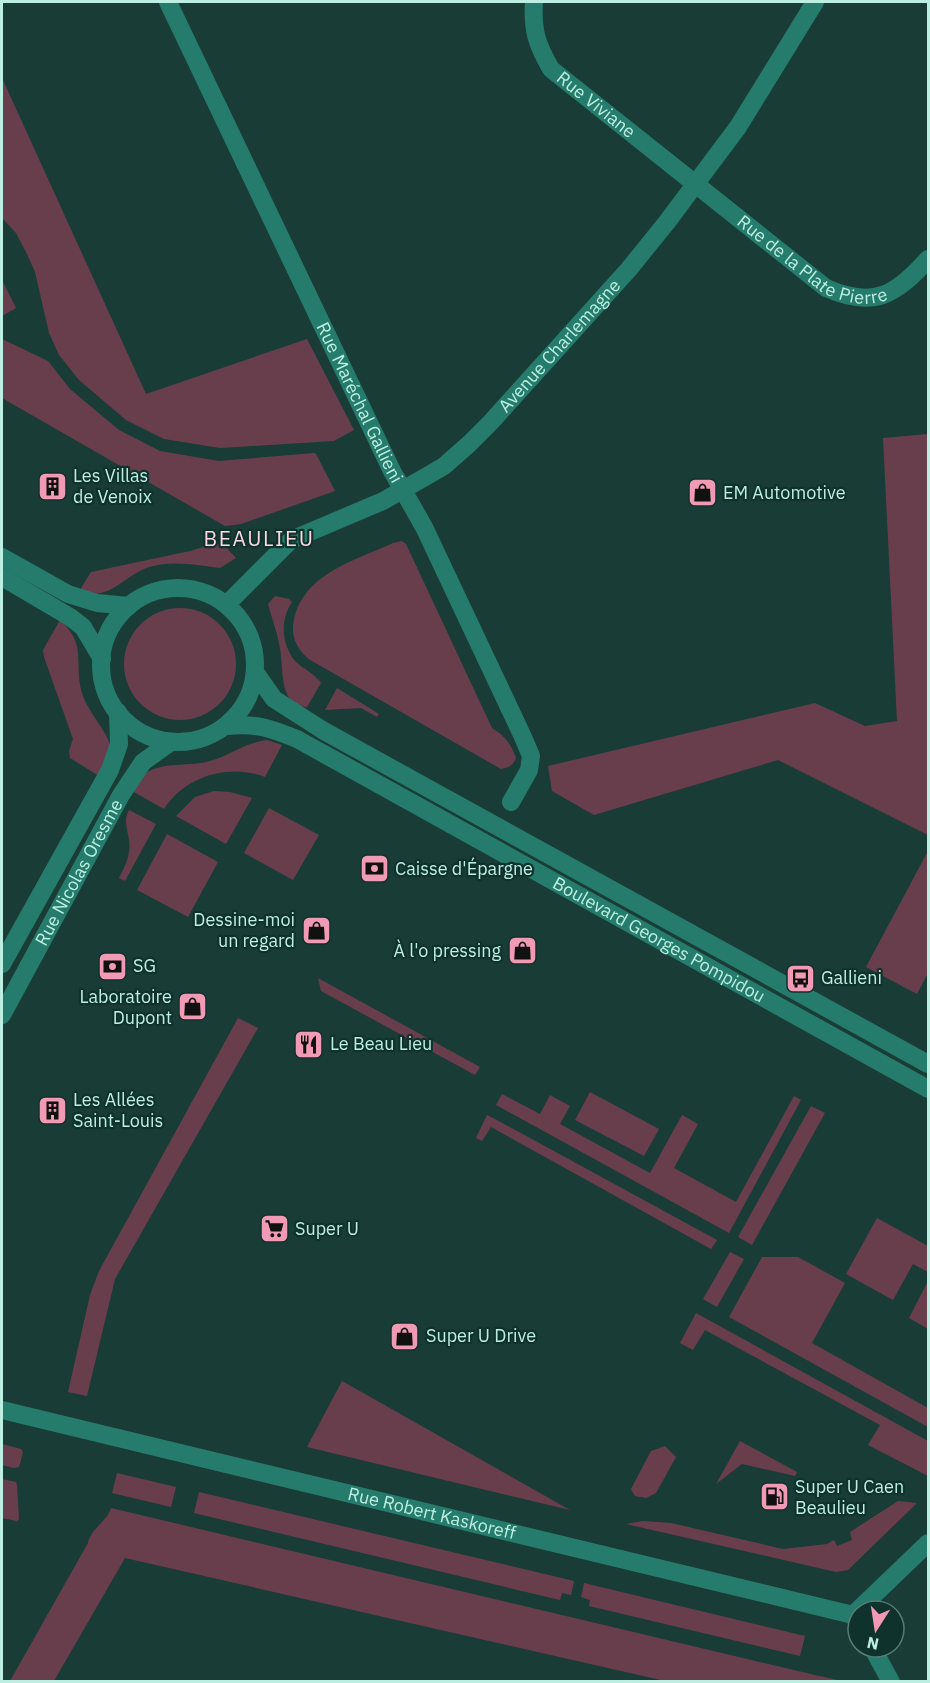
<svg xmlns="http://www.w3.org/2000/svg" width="930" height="1683" font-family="'IBM Plex Sans',sans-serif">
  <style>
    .green { fill: #693e4c }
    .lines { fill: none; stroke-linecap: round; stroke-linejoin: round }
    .minor { stroke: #257b6c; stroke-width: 18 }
    .tertiary { stroke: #257b6c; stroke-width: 18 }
    .labels { text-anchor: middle; stroke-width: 4.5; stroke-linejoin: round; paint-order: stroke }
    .street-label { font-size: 18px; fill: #bdeee2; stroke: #0f322c }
    .poi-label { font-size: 18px; fill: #bdeee2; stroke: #0f322c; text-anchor: start }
    .quarter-label { font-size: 21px; letter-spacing: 1.5px; fill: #fad7e1; stroke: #0f322c }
  </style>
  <rect width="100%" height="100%" fill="#1a3c36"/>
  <path class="green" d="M2,78l144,316 161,-55 47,91 -20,11 -114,7 -56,-9 -38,-19 -47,-40 -20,-25 -10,-22 -14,-61 -8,-18 -11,-21 -14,-15z
    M2,280l14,28 -12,7 -2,-1z
    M2,339l46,22 22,28 49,41 41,21 59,10 95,-8 2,1 19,37 -94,33 -16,2 -223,-128z
    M928,434v401l-150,-75 -184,55 -42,-24 -4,-25 267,-63 50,23 32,-5 -14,-283z
    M402,541l4,3 86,184c13,8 19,16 24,30 -3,8 -7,9 -15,11l-189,-108c-11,-7 -20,-20 -19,-34 5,-52 61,-66 100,-84z
    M216,543l7,1 13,14 -16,10c-24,-3 -46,-8 -71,-1 -24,8 -38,32 -64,26l-4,-5 10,-16 99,-21z
    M275,596l14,3 3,3c-12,18 -11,41 3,59 8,8 19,12 26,22l-14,24c-29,-1 -23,-38 -27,-58 -2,-15 -8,-30 -12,-45z
    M124 664a56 56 0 1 1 112 0a56 56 0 1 1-112 0Z
    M60,620c29,26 12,44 23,76 5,15 26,39 27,49 0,9 -8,22 -11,31l-29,-18 -1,-7 4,-12 -29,-82 -1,-7z
    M337,688l42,26 -2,3 -16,-9 -36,2z
    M267,740l15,5 -17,32c-36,-14 -80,-1 -101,32l-32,-18c4,-5 8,-15 14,-18 19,-12 44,-6 64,-12 21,-6 33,-18 57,-21z
    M214,791l16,1 22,6 -26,46 -50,-28 19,-19z
    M269,808l50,27 -26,45 -49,-27z
    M129,810l27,14 -31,57 -6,-3c4,-8 9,-17 10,-26 3,-16 -8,-28 0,-42z
    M167,834l51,28 -30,55 -51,-27z
    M928,851v122l-11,21 -51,-27z
    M318,978l162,89 -5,8 -154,-84z
    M238,1018l20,10 -143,251 -28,117 -19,-4 22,-97 9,-24z
    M590,1092l69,37 -15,27 -69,-36z
    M502,1094l38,20 10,-19 20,11 -10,18 90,49 32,-58 16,9 -24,44 62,34 58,-106 7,4 -72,133 -233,-128z
    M811,1106l14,7 -73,132 -14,-8z
    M487,1115l8,4 222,121 -6,9 -220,-122 -9,14 -6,-3z
    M877,1218l51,28v26l-15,-8 -20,36 -47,-26z
    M730,1252l14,7 -27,48 -14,-8z
    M762,1257h36l47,26 -33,60 116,65v19l-199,-110z
    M928,1281v48l-19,-11z
    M696,1313l232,128v35l-60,-31 12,-20 -175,-95 -12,20 -13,-7z
    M342,1381l228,129 -263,-63z
    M740,1441l57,31 -2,4 -53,-12 -26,20z
    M2,1444l19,5 2,3 -4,15 -5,1 -12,-3z
    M665,1446l11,11 -20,36 -10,5 -11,-2 -4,-7 20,-38z
    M117,1473l59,14 -5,20 -59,-14z
    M2,1479l14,3 1,4 2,33 -2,2 -15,-3z
    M199,1492l375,89 -3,14 -9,-2 -2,7 -366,-87z
    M898,1501l19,2 -69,67 -12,2 -210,-48 17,-3 28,2 112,26 44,-5 7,-4 3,6 15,-6 -2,-8z
    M111,1508l704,167 27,6h-177l-540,-123 -71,123h-44l78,-138c3,-15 19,-21 23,-35z
    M584,1583l221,53 -5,20 -211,-50 1,-6 -9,-3z"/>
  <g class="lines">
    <g class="minor">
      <path id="s1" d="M168,2l224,469 32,56 99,210 8,19 -2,14 -18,32"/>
      <path id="s2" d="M534,2c-2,28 3,43 17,67l275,219c48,21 70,7 102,-29"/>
      <path id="s3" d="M2,1410l851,205 5,8"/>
      <path d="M853,1615l75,-72"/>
      <path d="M872,1647l19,35"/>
    </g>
    <g class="tertiary">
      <path d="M2,557l66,37 29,9 32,3"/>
      <path d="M2,577l68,40 13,10 19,32"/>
      <circle cx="178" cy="665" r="77"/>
      <path id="s4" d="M226,605l65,-65 92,-39 44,-25 17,-10 25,-22 22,-22 138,-153 38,-47 71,-95 77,-125"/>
      <path d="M255,672l19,27 50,32 604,333"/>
      <path id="s5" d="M227,726c29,-3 43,2 70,13l631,350"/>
      <path d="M2,964l108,-194 9,-26 -1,-32"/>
      <path id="s6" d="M2,1015l119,-220 22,-33 28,-20"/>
    </g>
  </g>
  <defs>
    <symbol id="building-square" viewBox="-11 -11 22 22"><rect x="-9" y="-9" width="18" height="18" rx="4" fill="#f09ab5" stroke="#0f322c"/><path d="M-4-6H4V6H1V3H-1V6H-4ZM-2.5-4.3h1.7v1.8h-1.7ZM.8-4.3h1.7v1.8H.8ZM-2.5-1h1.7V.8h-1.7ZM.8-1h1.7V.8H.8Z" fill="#111"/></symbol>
    <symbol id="shop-square" viewBox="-11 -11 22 22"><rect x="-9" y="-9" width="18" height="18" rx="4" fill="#f09ab5" stroke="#0f322c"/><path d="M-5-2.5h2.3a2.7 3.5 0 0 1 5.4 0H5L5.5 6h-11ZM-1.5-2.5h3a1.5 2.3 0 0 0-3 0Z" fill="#111"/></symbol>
    <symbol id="bank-square" viewBox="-11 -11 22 22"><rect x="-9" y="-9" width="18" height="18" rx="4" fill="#f09ab5" stroke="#0f322c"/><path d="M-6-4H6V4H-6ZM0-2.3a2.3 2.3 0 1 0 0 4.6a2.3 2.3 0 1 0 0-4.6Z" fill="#111"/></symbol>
    <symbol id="bus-square" viewBox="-11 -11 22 22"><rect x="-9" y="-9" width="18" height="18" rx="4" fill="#f09ab5" stroke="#0f322c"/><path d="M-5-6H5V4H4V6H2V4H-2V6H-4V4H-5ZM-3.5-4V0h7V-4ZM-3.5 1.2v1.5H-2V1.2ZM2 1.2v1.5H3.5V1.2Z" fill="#111"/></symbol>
    <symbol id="restaurant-square" viewBox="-11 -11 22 22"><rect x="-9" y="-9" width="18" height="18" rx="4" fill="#f09ab5" stroke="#0f322c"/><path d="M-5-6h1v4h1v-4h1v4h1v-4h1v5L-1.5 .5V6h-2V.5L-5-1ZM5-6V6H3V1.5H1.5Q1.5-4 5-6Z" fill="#111"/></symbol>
    <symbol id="supermarket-square" viewBox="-11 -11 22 22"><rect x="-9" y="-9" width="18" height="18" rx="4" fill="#f09ab5" stroke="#0f322c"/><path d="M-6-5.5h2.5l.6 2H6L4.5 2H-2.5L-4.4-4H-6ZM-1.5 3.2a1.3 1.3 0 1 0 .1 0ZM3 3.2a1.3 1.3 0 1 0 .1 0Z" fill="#111"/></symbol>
    <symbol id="fuel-square" viewBox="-11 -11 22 22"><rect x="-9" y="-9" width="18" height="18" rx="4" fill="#f09ab5" stroke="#0f322c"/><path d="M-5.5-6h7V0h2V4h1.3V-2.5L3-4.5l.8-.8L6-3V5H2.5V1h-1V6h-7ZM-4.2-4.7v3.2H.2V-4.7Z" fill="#111"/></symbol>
  </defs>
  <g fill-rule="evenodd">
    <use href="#building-square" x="36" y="470" width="33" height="33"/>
    <use href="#shop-square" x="686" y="476" width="33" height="33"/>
    <use href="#bank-square" x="358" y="852" width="33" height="33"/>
    <use href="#shop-square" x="300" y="914" width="33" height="33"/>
    <use href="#shop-square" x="506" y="934" width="33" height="33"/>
    <use href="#bank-square" x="96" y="950" width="33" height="33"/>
    <use href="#bus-square" x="784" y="962" width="33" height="33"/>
    <use href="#shop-square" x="176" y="990" width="33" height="33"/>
    <use href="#restaurant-square" x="292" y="1028" width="33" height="33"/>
    <use href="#building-square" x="36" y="1094" width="33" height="33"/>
    <use href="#supermarket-square" x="258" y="1212" width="33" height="33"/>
    <use href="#shop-square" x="388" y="1320" width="33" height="33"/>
    <use href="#fuel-square" x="758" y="1480" width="33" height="33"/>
  </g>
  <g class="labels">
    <g class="street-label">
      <text dy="6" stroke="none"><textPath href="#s2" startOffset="128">Rue Viviane</textPath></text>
      <text dy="6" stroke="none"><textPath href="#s2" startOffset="398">Rue de la Plate Pierre</textPath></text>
      <text dy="6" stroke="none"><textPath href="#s4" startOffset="429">Avenue Charlemagne</textPath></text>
      <text dy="6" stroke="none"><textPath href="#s1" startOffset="444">Rue Maréchal Gallieni</textPath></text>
      <text dy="6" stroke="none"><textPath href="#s6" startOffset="162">Rue Nicolas Oresme</textPath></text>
      <text dy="6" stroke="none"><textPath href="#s5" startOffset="486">Boulevard Georges Pompidou</textPath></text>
      <text dy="6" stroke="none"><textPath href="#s3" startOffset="442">Rue Robert Kaskoreff</textPath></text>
    </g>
    <g class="poi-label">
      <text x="73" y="482">Les Villas<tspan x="73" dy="21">de Venoix</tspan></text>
      <text x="723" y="499">EM Automotive</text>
      <text x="395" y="875">Caisse d'Épargne</text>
      <text x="295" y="926" text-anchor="end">Dessine-moi<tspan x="295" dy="21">un regard</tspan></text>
      <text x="501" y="957" text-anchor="end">À l'o pressing</text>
      <text x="133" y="972">SG</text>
      <text x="821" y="984">Gallieni</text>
      <text x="172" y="1003" text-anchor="end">Laboratoire<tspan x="172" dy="21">Dupont</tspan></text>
      <text x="330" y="1050">Le Beau Lieu</text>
      <text x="73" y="1106">Les Allées<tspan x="73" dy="21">Saint-Louis</tspan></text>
      <text x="295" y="1235">Super U</text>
      <text x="426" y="1342">Super U Drive</text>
      <text x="795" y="1493">Super U Caen<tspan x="795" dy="21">Beaulieu</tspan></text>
    </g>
    <g class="quarter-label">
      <text x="259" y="546">BEAULIEU</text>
    </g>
  </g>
  <rect width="930" height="1683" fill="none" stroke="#bdeee2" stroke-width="6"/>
  <g transform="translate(876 1629) rotate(192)"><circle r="28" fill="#0f322c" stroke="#557d75" stroke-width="1.5"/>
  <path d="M0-4.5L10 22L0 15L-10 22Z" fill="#f09ab5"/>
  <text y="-9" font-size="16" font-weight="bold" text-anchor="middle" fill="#bdeee2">N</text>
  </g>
</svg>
